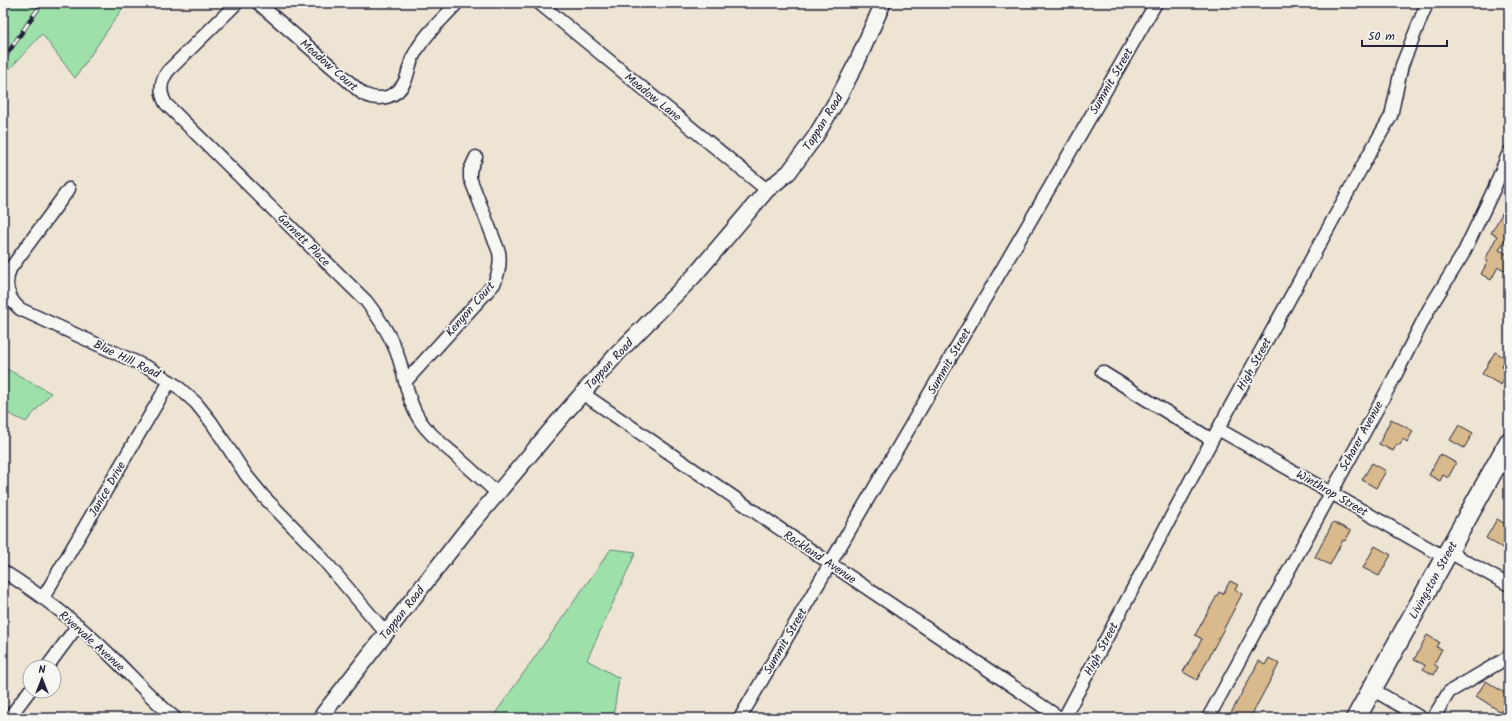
<svg xmlns="http://www.w3.org/2000/svg" width="1512" height="721" font-family="Kalam,sans-serif">
  <style>
    .green { fill: #9ee0aa; stroke: #608172 }
    .building { fill: #d9ba8d; stroke: #22223b }
    .lines { fill: none; stroke-linecap: round; stroke-linejoin: round }
    .minor-casing { stroke: #22223b; stroke-width: 15 }
    .tertiary-casing { stroke: #22223b; stroke-width: 18 }
    .primary-casing { stroke: #22223b; stroke-width: 22 }
    .minor { stroke: #f6f6f2; stroke-width: 12 }
    .tertiary { stroke: #f6f6f2; stroke-width: 15 }
    .primary { stroke: #f6f6f2; stroke-width: 19 }
    .rail-casing { stroke: #22223b; stroke-width: 4.5 }
    .rail { stroke: #f6f6f2; stroke-width: 3; stroke-dasharray: 9; stroke-linecap: butt }
    .labels { text-anchor: middle; stroke-width: 3.5; stroke-linejoin: round; paint-order: stroke }
    .street-label { font-size: 12px; fill: #22223b; stroke: #f6f6f2 }
  </style>
  <rect width="100%" height="100%" fill="#ede4d4"/>
  <filter id="ink" filterUnits="userSpaceOnUse"><feTurbulence type="fractalNoise" baseFrequency=".025" numOctaves="2"/><feDisplacementMap in="SourceGraphic" scale="8" xChannelSelector="R" yChannelSelector="G"/><feConvolveMatrix kernelMatrix="1 2 1 2 8 2 1 2 1" color-interpolation-filters="sRGB"/></filter>
  <g filter="url(#ink)">
    <path class="green" d="M3,3h123l-51,75 -33,-44 -39,42z
      M3,367l48,26 -25,29 -23,-11z
      M611,549l25,3 -49,108 32,18 -6,40h-121z"/>
    <path class="building" d="M1509,201v31l-10,18 10,5v8l-4,7 -7,-3 -7,13 -10,-6 7,-13 -3,-1 12,-24 -6,-3z
      M1495,352l11,6 -4,8 7,3 -8,16 -19,-11z
      M1391,419l22,12 -6,11 -4,-3 -3,6 -3,-1 -4,7 -14,-7z
      M1459,425l14,8 -9,15 -14,-8z
      M1440,454l16,9 -8,15 -5,-3 -3,6 -11,-6z
      M1372,463l14,8 -10,17 -14,-8z
      M1497,519l12,7v15l-5,8 -18,-11z
      M1333,522l18,9 -6,10 -2,-1 -13,25 -15,-8z
      M1375,546l16,9 -12,21 -16,-8z
      M1230,581l8,4 -3,5 7,4 -45,86 -14,-8 19,-33 -7,-4 24,-43 4,2z
      M1427,635l12,7 -3,5 6,2 -8,15 4,3 -4,8 -11,-6 2,-4 -11,-5z
      M1269,658l10,6 -29,54h-14l-6,-3 29,-54 6,4z
      M1486,681l23,15v4l-8,12 -25,-16z"/>
    <g class="lines">
      <defs>
        <path id="minor" d="M237,3l-69,68c-8,11 -9,21 -2,33l200,197c14,18 26,36 33,58 7,22 9,44 22,63 9,13 21,22 33,32 14,13 29,26 43,39
          M258,3l105,91c17,8 35,4 43,-15 3,-9 4,-18 9,-26 10,-19 28,-34 42,-50
          M539,3l228,187
          M69,189l-59,80c-6,16 -3,29 10,40l131,60 26,17 19,17 16,20 34,52 18,22 47,48 75,88
          M1102,372l110,68
          M405,382l89,-98c5,-11 7,-20 5,-32l-29,-74v-8l6,-13
          M582,393l249,171 229,154
          M1218,429l228,129
          M1449,552l60,33
          M3,571c38,24 74,51 106,83 22,21 42,45 66,64
          M43,598l127,-217
          M47,667l31,-42
          M1372,689l49,29
          M9,718l21,-28
          M740,718l310,-531 106,-184
          M1064,718l148,-278 157,-286 22,-38 11,-51 25,-62
          M1208,718l186,-340 35,-69 34,-55 31,-65 15,-37
          M1433,718l16,-26 58,-34 2,-3"/>
        <path id="tertiary" d="M320,718l144,-185 102,-121 51,-58 77,-78 73,-86 22,-18 26,-35 22,-37 20,-38 26,-59"/>
        <path id="primary" d="M1356,718l153,-276"/>
      </defs>
      <use href="#minor" class="minor-casing"/>
      <use href="#tertiary" class="tertiary-casing"/>
      <use href="#primary" class="primary-casing"/>
      <use href="#minor" class="minor"/>
      <use href="#tertiary" class="tertiary"/>
      <use href="#primary" class="primary"/>
      <defs>
        <path id="rail" d="M3,60l39,-57"/>
      </defs>
      <use href="#rail" class="rail-casing"/>
      <use href="#rail" class="rail"/>
    </g>
  </g>
  <g class="labels">
    <g class="street-label">
      <text transform="translate(329 65) rotate(41)" y="4">Meadow Court</text>
      <text transform="translate(1111 81) rotate(-60)" y="4">Summit Street</text>
      <text transform="translate(653 97) rotate(39)" y="4">Meadow Lane</text>
      <text transform="translate(823 122) rotate(-58)" y="4">Tappan Road</text>
      <text transform="translate(304 240) rotate(45)" y="4">Garnett Place</text>
      <text transform="translate(470 309) rotate(-49)" y="4">Kenyon Court</text>
      <text transform="translate(127 359) rotate(26)" y="4">Blue Hill Road</text>
      <text transform="translate(949 361) rotate(-60)" y="4">Summit Street</text>
      <text transform="translate(609 364) rotate(-47)" y="4">Tappan Road</text>
      <text transform="translate(1254 364) rotate(-61)" y="4">High Street</text>
      <text transform="translate(1361 436) rotate(-61)" y="4">Scharer Avenue</text>
      <text transform="translate(107 489) rotate(-60)" y="4">Janice Drive</text>
      <text transform="translate(1332 493) rotate(30)" y="4">Winthrop Street</text>
      <text transform="translate(820 557) rotate(34)" y="4">Rockland Avenue</text>
      <text transform="translate(1433 580) rotate(-61)" y="4">Livingston Street</text>
      <text transform="translate(402 613) rotate(-52)" y="4">Tappan Road</text>
      <text transform="translate(92 641) rotate(42)" y="4">Rivervale Avenue</text>
      <text transform="translate(785 641) rotate(-60)" y="4">Summit Street</text>
      <text transform="translate(1101 649) rotate(-62)" y="4">High Street</text>
    </g>
  </g>
  <rect width="1512" height="721" fill="none" stroke="#f6f6f2" stroke-width="16"/>
  <rect x="8" y="8" width="1496" height="705" fill="none" stroke="#22223b" stroke-width="1.5" filter="url(#ink)"/>
  <g transform="translate(42 679)"><circle r="19" fill="#f6f6f2" stroke="#a1a1a9"/>
  <path d="M0-3L7 15L0 10L-7 15Z" fill="#22223b"/>
  <text y="-6" font-size="11" font-weight="bold" text-anchor="middle" fill="#22223b">N</text>
  </g>
  <path d="M1362 40v6h85v-6" fill="none" stroke="#22223b" stroke-width="2"/>
  <text x="1368" y="40" font-size="12" fill="#22223b" stroke="#f6f6f2" stroke-width="3" paint-order="stroke">50 m</text>
</svg>
